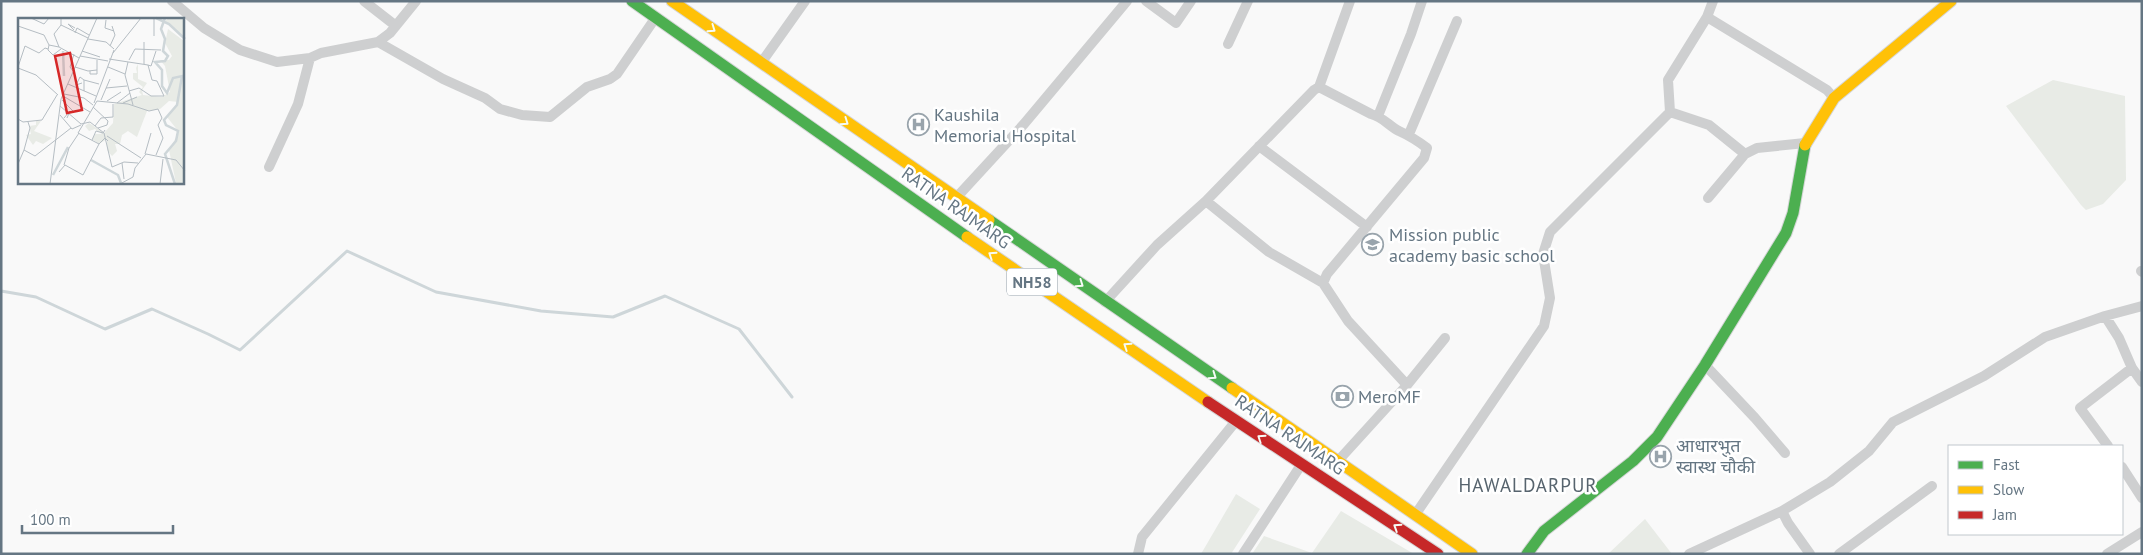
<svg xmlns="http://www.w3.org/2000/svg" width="2143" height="555" font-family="'PT Sans','Noto Sans Devanagari',sans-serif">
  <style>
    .green { fill: #e8ebe6 }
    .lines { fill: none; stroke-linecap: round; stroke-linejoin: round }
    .stream { stroke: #ced6d9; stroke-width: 3 }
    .fast-casing { stroke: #d5d6d7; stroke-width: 13 }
    .slow-casing { stroke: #d5d6d7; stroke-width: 13 }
    .jam-casing { stroke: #d5d6d7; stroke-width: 13 }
    .street { stroke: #cecfd0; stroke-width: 10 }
    .fast { stroke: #4caf50; stroke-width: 11 }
    .slow { stroke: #ffc107; stroke-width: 11 }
    .jam { stroke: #c62828; stroke-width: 11 }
    .oneway { stroke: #f6fbf6 }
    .labels { text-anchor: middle; stroke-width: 5; stroke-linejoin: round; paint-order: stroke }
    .shield { fill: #fff; stroke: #939fa8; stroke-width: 1 }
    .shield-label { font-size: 16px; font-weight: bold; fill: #657683 }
    .poi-label { font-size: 18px; fill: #657683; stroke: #fff; text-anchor: start }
    .street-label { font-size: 18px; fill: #657683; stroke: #fff }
    .neighbourhood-label { font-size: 19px; letter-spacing: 1px; fill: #57646e; stroke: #fff }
    .inset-river { fill: none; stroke: #ced6d9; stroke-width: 2.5 }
    .inset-road { fill: none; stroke: #b5bdc3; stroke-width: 1 }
    .view { fill: #d62828; fill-opacity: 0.15; stroke: #d62828; stroke-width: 2.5 }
    .inset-edge { fill: none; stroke: #657683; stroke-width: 2.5 }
  </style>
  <rect width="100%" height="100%" fill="#f9f9f9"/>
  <path class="green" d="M2053,80l72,16 1,84 -23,24 -17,6 -5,-5 -75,-99z
    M1236,494l24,15 -29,45h-30z
    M1341,511l73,43h-162l12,-18 48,17z
    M1645,519l27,35h-64z"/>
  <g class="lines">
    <path class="stream" d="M1,291l35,6 69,32 47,-20 56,25 32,16 107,-99 89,41 105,19 72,6 52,-21 74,33 53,68"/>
    <defs>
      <path id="fast" d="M632,1l335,236
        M989,220l243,168
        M1527,554l17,-23 89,-70 24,-24 48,-72 81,-132 7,-20 12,-68"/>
      <path id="slow" d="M672,1l317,219
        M1805,145l29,-47 117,-97
        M967,237l241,165
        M1232,388l240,166"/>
      <path id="jam" d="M1208,402l230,152"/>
    </defs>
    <use href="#fast" class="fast-casing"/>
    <use href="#slow" class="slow-casing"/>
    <use href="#jam" class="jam-casing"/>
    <path class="street" d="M172,1l32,27 36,22 37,12 33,-4 11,-5 57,-11 65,37 42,19 15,11 22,6 28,2 37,-30 23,-8 7,-5 39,-57
      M364,1l32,25
      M1146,1l30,22 15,-22
      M1707,17l120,73 7,8
      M378,42l12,-9 26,-32
      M1228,44l20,-43
      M761,63l44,-62
      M1319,87l52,27c12,3 18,12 28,17 11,5 19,10 28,17l-3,10 -97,116 -4,9
      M1670,112l39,13 36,29
      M1378,116l33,-82 11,-33
      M1409,134l48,-113
      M1259,146l108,81
      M269,167l29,-63 12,-46
      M956,198l68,-74 103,-123
      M1708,198l37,-44 12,-6 48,-5
      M1206,201l63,51 54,31 25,38 59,64
      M2141,271l1,1
      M1105,302l52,-57 49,-44 108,-111 5,-3 31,-86
      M2105,316l14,22 13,30
      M1705,365l50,53 30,35
      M2108,446l-28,-38 52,-40 10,14
      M1337,462l70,-77 38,-47
      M2122,467l20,31
      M1782,511l6,12 22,31
      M1415,515l129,-189 6,-28 -7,-44 7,-22 120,-120 -2,-32 39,-63 6,-16
      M1138,554l4,-17 94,-116
      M1243,554l58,-89
      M1689,554l93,-43 48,-29 39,-31 24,-29 91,-46 61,-39 60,-21 37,-10
      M1839,554l93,-68
      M2107,554l35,-22"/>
    <use href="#fast" class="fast"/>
    <use href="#slow" class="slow"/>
    <use href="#jam" class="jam"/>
  </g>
  <defs><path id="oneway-chevron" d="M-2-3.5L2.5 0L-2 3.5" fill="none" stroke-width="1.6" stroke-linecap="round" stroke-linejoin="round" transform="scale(1.25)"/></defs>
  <g class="oneway">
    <use href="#oneway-chevron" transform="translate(712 29) rotate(35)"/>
    <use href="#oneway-chevron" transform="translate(845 122) rotate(35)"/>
    <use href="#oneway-chevron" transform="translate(992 255) rotate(-146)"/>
    <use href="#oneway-chevron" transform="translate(1080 284) rotate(35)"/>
    <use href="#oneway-chevron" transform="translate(1127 346) rotate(-146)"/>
    <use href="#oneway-chevron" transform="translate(1213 376) rotate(35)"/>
    <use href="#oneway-chevron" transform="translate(1261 438) rotate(-146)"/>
    <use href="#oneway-chevron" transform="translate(1397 527) rotate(-147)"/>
  </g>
  <defs>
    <symbol id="hospital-ring" viewBox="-11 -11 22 22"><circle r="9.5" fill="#fff" stroke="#99a4ac" stroke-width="1.5"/><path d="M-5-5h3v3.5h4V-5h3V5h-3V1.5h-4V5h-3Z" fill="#99a4ac"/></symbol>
    <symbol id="school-ring" viewBox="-11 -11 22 22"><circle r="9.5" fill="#fff" stroke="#99a4ac" stroke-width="1.5"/><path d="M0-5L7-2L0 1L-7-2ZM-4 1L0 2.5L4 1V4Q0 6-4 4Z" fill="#99a4ac"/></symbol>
    <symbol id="bank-ring" viewBox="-11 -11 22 22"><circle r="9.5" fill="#fff" stroke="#99a4ac" stroke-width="1.5"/><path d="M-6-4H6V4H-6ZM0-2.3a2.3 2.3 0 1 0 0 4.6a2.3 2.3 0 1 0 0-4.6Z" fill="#99a4ac"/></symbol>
  </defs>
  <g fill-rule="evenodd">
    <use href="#hospital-ring" x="906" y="112" width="25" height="25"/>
    <use href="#school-ring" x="1360" y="232" width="25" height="25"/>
    <use href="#bank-ring" x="1330" y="384" width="25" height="25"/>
    <use href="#hospital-ring" x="1648" y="444" width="25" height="25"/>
  </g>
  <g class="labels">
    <rect class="shield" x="1007" y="268.5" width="50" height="27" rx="4"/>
    <g class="shield-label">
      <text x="1032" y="288">NH58</text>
    </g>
    <g class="poi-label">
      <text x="934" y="121">Kaushila<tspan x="934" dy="21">Memorial Hospital</tspan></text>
      <text x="1389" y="241">Mission public<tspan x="1389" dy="21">academy basic school</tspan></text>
      <text x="1358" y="403">MeroMF</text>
      <text x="1676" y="452">आधारभुत<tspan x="1676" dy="21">स्वास्थ चौकी</tspan></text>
    </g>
    <g class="street-label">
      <text transform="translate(956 208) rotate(35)" y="6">RATNA RAJMARG</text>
      <text transform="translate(1290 435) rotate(34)" y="6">RATNA RAJMARG</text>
    </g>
    <g class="neighbourhood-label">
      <text x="1528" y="492">HAWALDARPUR</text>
    </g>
  </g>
  <g transform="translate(18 18)">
    <rect width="166" height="166" fill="#f9f9f9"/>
    <path d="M151,0h15v19l-19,-16zM150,11l16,12v143l-8,-1 -7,-33 10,-18 -12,-15 11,-15 -9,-1 -9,8 -13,2 -10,26 -9,-6 -6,4 -2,9h-5l2,7 -5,5 -5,-6v-11l-8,5 -7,-5 3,-5h7l-7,-5 -6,2 -4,-5 4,-3 15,10 9,-10 1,-19 28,-9 -3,-3 4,-5 -10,-8v-6h4l-1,-5 2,-4v15l9,4 -5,7 1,5 19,2 8,-5 -5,-26 -5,-6h9l3,-4 -7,-13zM18,103h5l-7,10 18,7 -9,6 -7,-3 -3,4 -7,-10 5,-1 -2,-8 7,-1z" fill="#e8ebe6"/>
    <path class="inset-river" d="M138,0l13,6 16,15M147,0l-4,11 4,10 -2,12 5,5 -3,5 -10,1 7,8v16l5,7 6,-15 9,-2 -5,29 -13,15 2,5 12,6 -2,10 -11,13 10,30M45,33l1,25M73,142l27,15 3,8M35,157l15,-28"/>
    <path class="inset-road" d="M13,0l13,6 5,-6M43,0v7l27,13M136,0v18M88,2l-1,8 9,3M43,7l-7,9 5,13 20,11M0,8l26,9 5,10 10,2M56,12l-6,-6 7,4M57,15l2,-5 12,7M70,21l18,3 8,7M126,24v22M31,27l-1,5 5,5 8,-6M92,28l5,-11 -3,-9M64,33l18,6M95,35l28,-35M62,38l28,5M91,41l39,6 4,15M111,42l6,-11 26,1M110,44l-3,13 8,30M130,47l3,1 5,-15M0,49l7,-21 14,7 6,-5 3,1M57,49l13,4 9,-1M90,49l17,7M0,50l18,7 22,20M55,53l-3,-4 4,-13M72,53v3h7v-14M66,62l15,4M64,65l-6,2 4,-8 4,3v11M50,66l28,12M88,70l21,-2M111,73l10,-3 12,8h13l-7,-15 -5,-1M46,76l20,4 9,7M45,78l27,16M44,82l12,12M83,82l9,-21M89,83l14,-9M76,85l20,-53M99,85l13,-10M105,85l14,-6M42,88l21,18 9,-2 14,11 8,34 12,-5 14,1M75,89l15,14 -1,4 -9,3M42,97l12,14 9,-4M46,100l6,-7 -3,7M0,101l5,3 19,-2 15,-25M10,104l2,6 -6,22 11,6 36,-28M77,108l6,-8 12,-1v-13M89,118l34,22M74,122l4,-9 7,2 2,-3M90,123l-3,-3 -6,6 -21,-11 19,-32 31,3 21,7 9,-2 4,9 -4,7 5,13 -7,17M127,136l6,-21M104,145l2,16M0,146l6,-14M46,147l5,-17 10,-15M41,154l6,-7 18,10 16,-31M32,166l11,-85 36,-81M102,166l13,-7 2,-9 11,-14 30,6 9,11M142,166l3,-25"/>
    <path class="view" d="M52,35l12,57 -15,3 -12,-57z"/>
    <rect width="166" height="166" class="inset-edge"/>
  </g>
  <rect width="2143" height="555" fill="none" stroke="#657683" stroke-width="5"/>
  <rect x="1948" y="445" width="175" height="90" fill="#ffffff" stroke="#c1c8cd"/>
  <rect x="1958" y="461" width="25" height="8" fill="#4caf50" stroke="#c1c8cd"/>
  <text x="1993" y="470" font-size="15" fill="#657683">Fast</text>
  <rect x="1958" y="486" width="25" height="8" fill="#ffc107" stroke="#c1c8cd"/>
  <text x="1993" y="495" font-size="15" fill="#657683">Slow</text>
  <rect x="1958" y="511" width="25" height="8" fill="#c62828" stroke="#c1c8cd"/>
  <text x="1993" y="520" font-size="15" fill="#657683">Jam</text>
  <path d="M22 525v8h151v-8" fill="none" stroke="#657683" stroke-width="2.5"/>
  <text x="30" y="525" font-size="15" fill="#657683" stroke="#ffffff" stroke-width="4" paint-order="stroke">100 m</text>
</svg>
